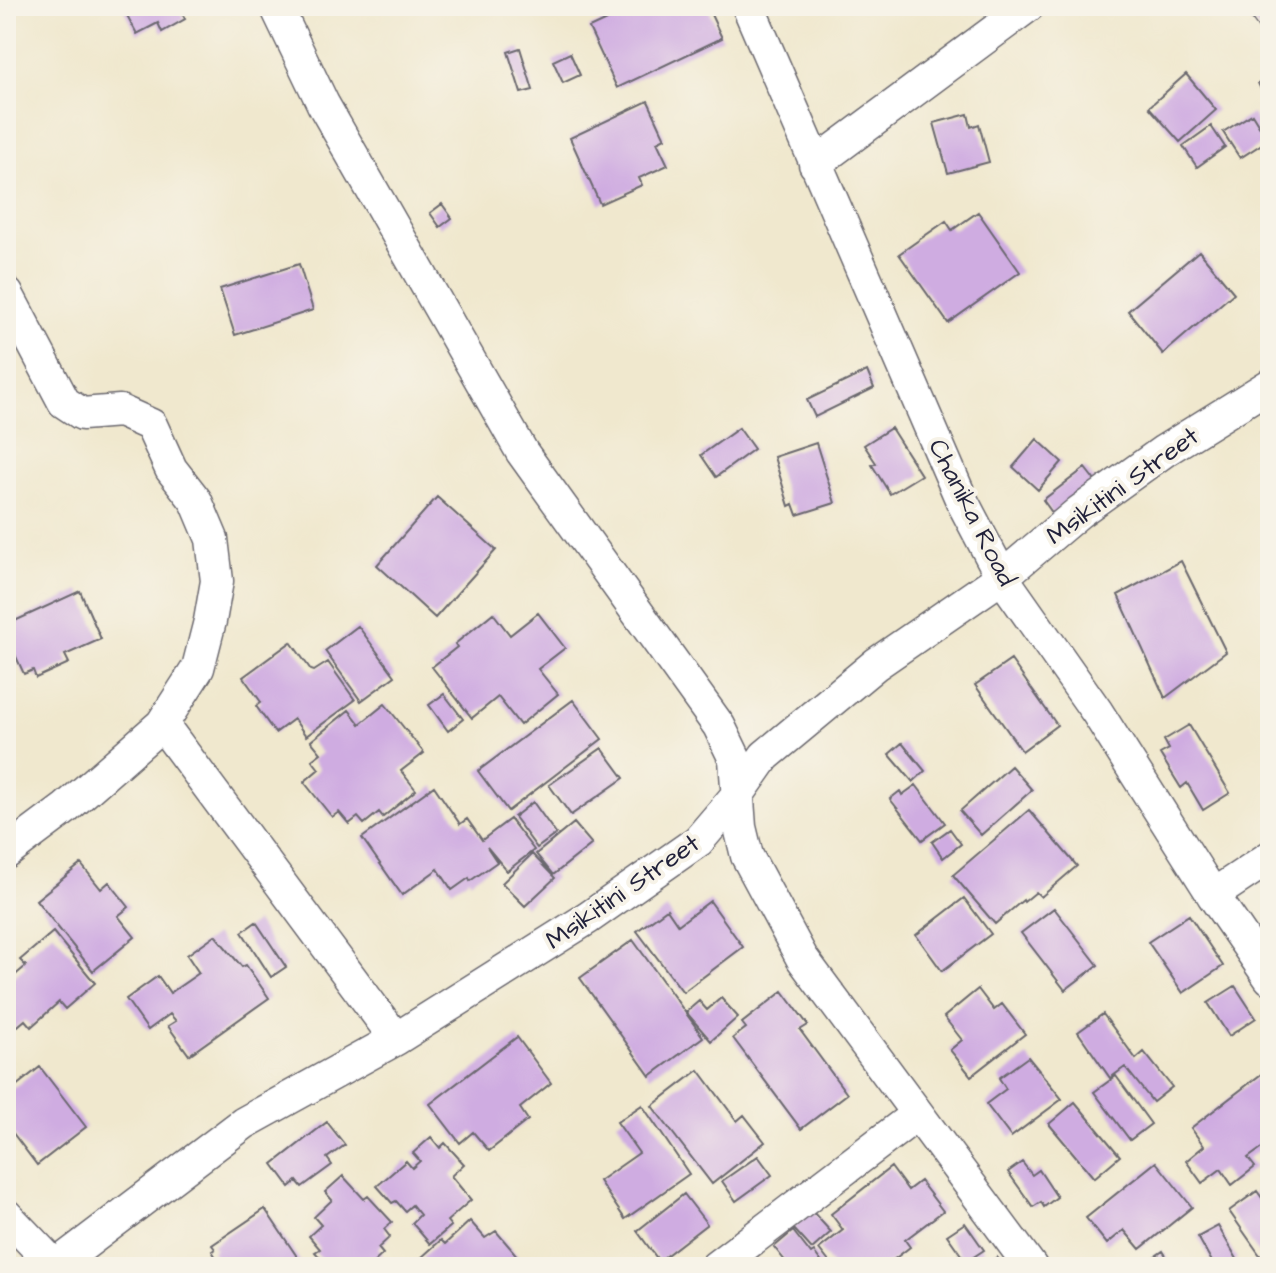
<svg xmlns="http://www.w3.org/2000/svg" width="1276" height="1273" font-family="'Architects Daughter',sans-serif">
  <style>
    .building { fill: #cface1 }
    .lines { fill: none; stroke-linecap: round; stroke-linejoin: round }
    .street-casing { stroke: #6a676e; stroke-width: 35 }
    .street { stroke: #fff; stroke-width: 32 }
    .labels { text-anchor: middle; stroke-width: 8; stroke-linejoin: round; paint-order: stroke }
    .street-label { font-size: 26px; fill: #22223b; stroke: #f7f3e8 }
  </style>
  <rect width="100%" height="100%" fill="#f7f3e8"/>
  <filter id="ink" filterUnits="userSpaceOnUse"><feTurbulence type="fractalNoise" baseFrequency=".0125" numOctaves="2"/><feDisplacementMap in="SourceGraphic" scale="16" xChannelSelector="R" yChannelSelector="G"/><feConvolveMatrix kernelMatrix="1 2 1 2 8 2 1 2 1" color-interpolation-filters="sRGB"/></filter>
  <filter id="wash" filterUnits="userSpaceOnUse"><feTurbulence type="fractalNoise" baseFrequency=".006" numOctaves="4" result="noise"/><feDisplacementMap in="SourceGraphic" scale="32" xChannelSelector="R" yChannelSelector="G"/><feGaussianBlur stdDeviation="1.8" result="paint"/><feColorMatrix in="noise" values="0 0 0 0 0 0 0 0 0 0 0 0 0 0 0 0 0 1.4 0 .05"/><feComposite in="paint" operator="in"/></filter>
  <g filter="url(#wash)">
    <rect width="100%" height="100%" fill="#f0e8ce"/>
    <g id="blocks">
      <path class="building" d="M122,6h74l-14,7 3,6 -23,13 -4,-9 -21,11z
        M636,6h71l15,32 -105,50 -28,-60z
        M1242,6h28v38z
        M520,48l13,42 -12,3 -13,-41z
        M570,53l10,22 -17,8 -10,-22z
        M1186,74l30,36 -36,32 -31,-35z
        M1270,77v32l-12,-26z
        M648,101l17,37 -8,4 11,23 -29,13 3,7 -42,19 -30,-66z
        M968,114l3,13 8,-3 10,38 -41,11 -14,-50z
        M1252,114l16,26 -28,18 -17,-26z
        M1211,126l14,21 -28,20 -14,-21z
        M442,204l10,14 -12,9 -10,-14z
        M978,212l42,60 -72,51 -49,-69 47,-33 6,9z
        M1199,251l35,42 -71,61 -35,-43z
        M299,264l14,46 -78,25 -15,-46z
        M867,371l7,17 -59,29 -8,-17z
        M739,428l15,21 -38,28 -15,-22z
        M891,428l30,47 -31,19 -18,-29 4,-2 -12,-18z
        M1037,439l25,23 -24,28 -25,-23z
        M816,443l19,60 -38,12 -4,-11 -4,2 -15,-49z
        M1085,468l14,18 -43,32 -13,-18z
        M437,497l59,53 -61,68 -58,-53z
        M1181,561l45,91 -61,46 -47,-103z
        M80,591l21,48 -36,16 4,8 -33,15 -3,-8 -9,4 -18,-39v-10z
        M493,613l17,22 28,-22 27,35 -27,21 20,25 -38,31 -22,-28 -26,21 -40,-51 25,-20 -2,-3z
        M358,626l37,50 -34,25 -36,-50z
        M291,642l20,28 3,1 14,-9 27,38 -49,36 -12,-17 -19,14 -19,-27 5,-4 -18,-25z
        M1011,660l46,65 -35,26 -47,-66z
        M444,694l19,25 -15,12 -19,-26z
        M573,700l29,39 -94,72 -30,-40z
        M385,704l39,49 -23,18 15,19 -33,27 -4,-5 -15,12 -6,-7 -9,7 -10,-12 -7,5 -28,-35 15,-13 -7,-9 9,-7 -10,-12 38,-31 11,14z
        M1189,725l41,68 -27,17 -16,-27 -6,5 -21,-34 9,-5 -5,-9z
        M902,743l23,28 -12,11 -24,-28z
        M602,748l22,30 -53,37 -22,-30z
        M1011,766l21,24 -51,45 -21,-24z
        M916,785l29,38 -23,17 -32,-41 10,-8 2,4z
        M434,786l26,38 7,-5 15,21 28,-21 24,31 -27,21 -20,-24 10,15 -27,19 -1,-3 -17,12 -14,-21 -36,26 -40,-57z
        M533,802l23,32 -19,14 -23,-31z
        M1029,810l48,56 -36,31 -5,-5 -12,10 -1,-2 -28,24 -42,-49z
        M574,823l18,21 -39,31 -17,-21z
        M950,829l11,15 -18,14 -11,-16z
        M532,854l23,24 -30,28 -23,-23z
        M81,864l20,25 8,-7 20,25 -11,9 17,21 -42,34 -57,-71z
        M964,898l27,36 -49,37 -26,-36z
        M710,901l33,46 -60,45 -46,-61 30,-22 11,16z
        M1054,908l44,57 -33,25 -44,-57z
        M1189,915l34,51 -40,27 -35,-51z
        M256,922l30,45 -15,10 -29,-45z
        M53,932l42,51 -30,26 -6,-7 -28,25 -6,-7 -19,16v-53l20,-17 -6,-6z
        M215,935l27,32 4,-2 23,33 -80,57 -21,-29 8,-5 -6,-7 -22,16 -22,-31 32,-23 12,17 29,-20 -12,-18z
        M633,940l70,97 -53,39 -70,-98z
        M1235,986l21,32 -27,18 -21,-33z
        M978,989l16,21 8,-6 23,30 -54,42 -21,-26 12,-10 -18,-23z
        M783,991l25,34 -8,5 47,64 -46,35 -68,-91 13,-10 -4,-5z
        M721,998l17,19 -27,24 -25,-29 13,-11 8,9z
        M1103,1014l33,45 8,-7 28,35 -19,15 -28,-35 -15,11 -32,-46z
        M517,1037l34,46 -31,25 8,12 -39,31 -16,-19 -13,11 -30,-39z
        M1028,1057l34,42 -51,38 -25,-33 20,-15 -7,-11z
        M40,1067l46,60 -49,38 -31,-41v-30z
        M699,1070l38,51 7,-6 21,27 -53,42 -60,-78z
        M1264,1072l6,8v62l-22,16 7,9 -23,18 -11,-16 -19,14 -16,-22 18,-15 -13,-18z
        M1116,1076l35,48 -21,16 -36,-48z
        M1075,1102l45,54 -26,22 -45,-54z
        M642,1105l47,69 -64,45 -26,-38 40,-28 -22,-31z
        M327,1122l18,23 -18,13 5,7 -30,22 -5,-6 -7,6 -17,-23z
        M431,1137l9,11 5,-5 19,21 -13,12 20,24 -24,21 4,5 -21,18 -18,-21 8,-8 -8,-10 -7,6 -9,-10 -4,2 -15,-17 29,-25 6,7 8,-7 -7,-8z
        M758,1156l14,19 -36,26 -14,-20z
        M1022,1162l10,13 7,-5 18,27 -13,10 -3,-5 -8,5 -25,-35z
        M1156,1162l36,45 -52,42 -16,-19 -17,14 -21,-26z
        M891,1167l17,23 12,-9 23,30 -38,29 5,7 -26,20h-51l-14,-18 24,-19 -12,-16z
        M343,1176l21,23 4,-3 24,26 -8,7 6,8 -12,11 5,6 -14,13h-41l-13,-15 5,-3 -11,-13 12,-11 -7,-8 18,-17 -7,-8z
        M1257,1191l13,18v48l-6,4 -35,-50z
        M684,1194l23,30 -48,37 -22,-30z
        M265,1209l39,58h-82l-10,-16 3,-2 -3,-4z
        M812,1211l19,21 -19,17 -19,-21z
        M470,1221l15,17 11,-7 28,33 -3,3h-91l-8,-10 19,-17 4,4z
        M965,1223l19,27 -18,12 -19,-27z
        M1218,1226l19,33 -14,8h-8l-17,-30z
        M793,1231l18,23 3,-2 11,15h-35l-16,-20z
        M1163,1251l10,16h-37l13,-8 5,6 4,-3 -4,-5z
        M997,1257l7,10h-22z"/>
    </g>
  </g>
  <g filter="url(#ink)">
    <use href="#blocks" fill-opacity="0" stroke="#6a676e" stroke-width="2"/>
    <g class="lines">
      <defs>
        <path id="street" d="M276,6l47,98 199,348 197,274 16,33 5,68 7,29 55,102 229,309
          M748,6l214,495 40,76 95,135 116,183 57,83
          M815,164l213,-158
          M162,724l234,315
          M6,853l60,-45 96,-84 36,-56 12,-47 7,-40 -5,-42 -16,-38 -25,-32 -20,-44 -31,-14 -38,3 -18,-12 -57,-108
          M1213,895l57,-38
          M6,1215l49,51
          M54,1267l190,-144 152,-84 192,-121 110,-77 41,-48 26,-37 111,-92 126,-87 77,-65 85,-61 106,-66
          M716,1267l200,-152"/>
      </defs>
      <use href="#street" class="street-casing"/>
      <use href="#street" class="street"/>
    </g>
  </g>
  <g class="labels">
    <g class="street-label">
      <text transform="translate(1122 485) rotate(-36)" y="9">Msikitini Street</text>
      <text transform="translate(973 512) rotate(63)" y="9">Chanika Road</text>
      <text transform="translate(622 891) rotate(-35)" y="9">Msikitini Street</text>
    </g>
  </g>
  <rect width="1276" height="1273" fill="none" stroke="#f7f3e8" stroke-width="32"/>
</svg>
